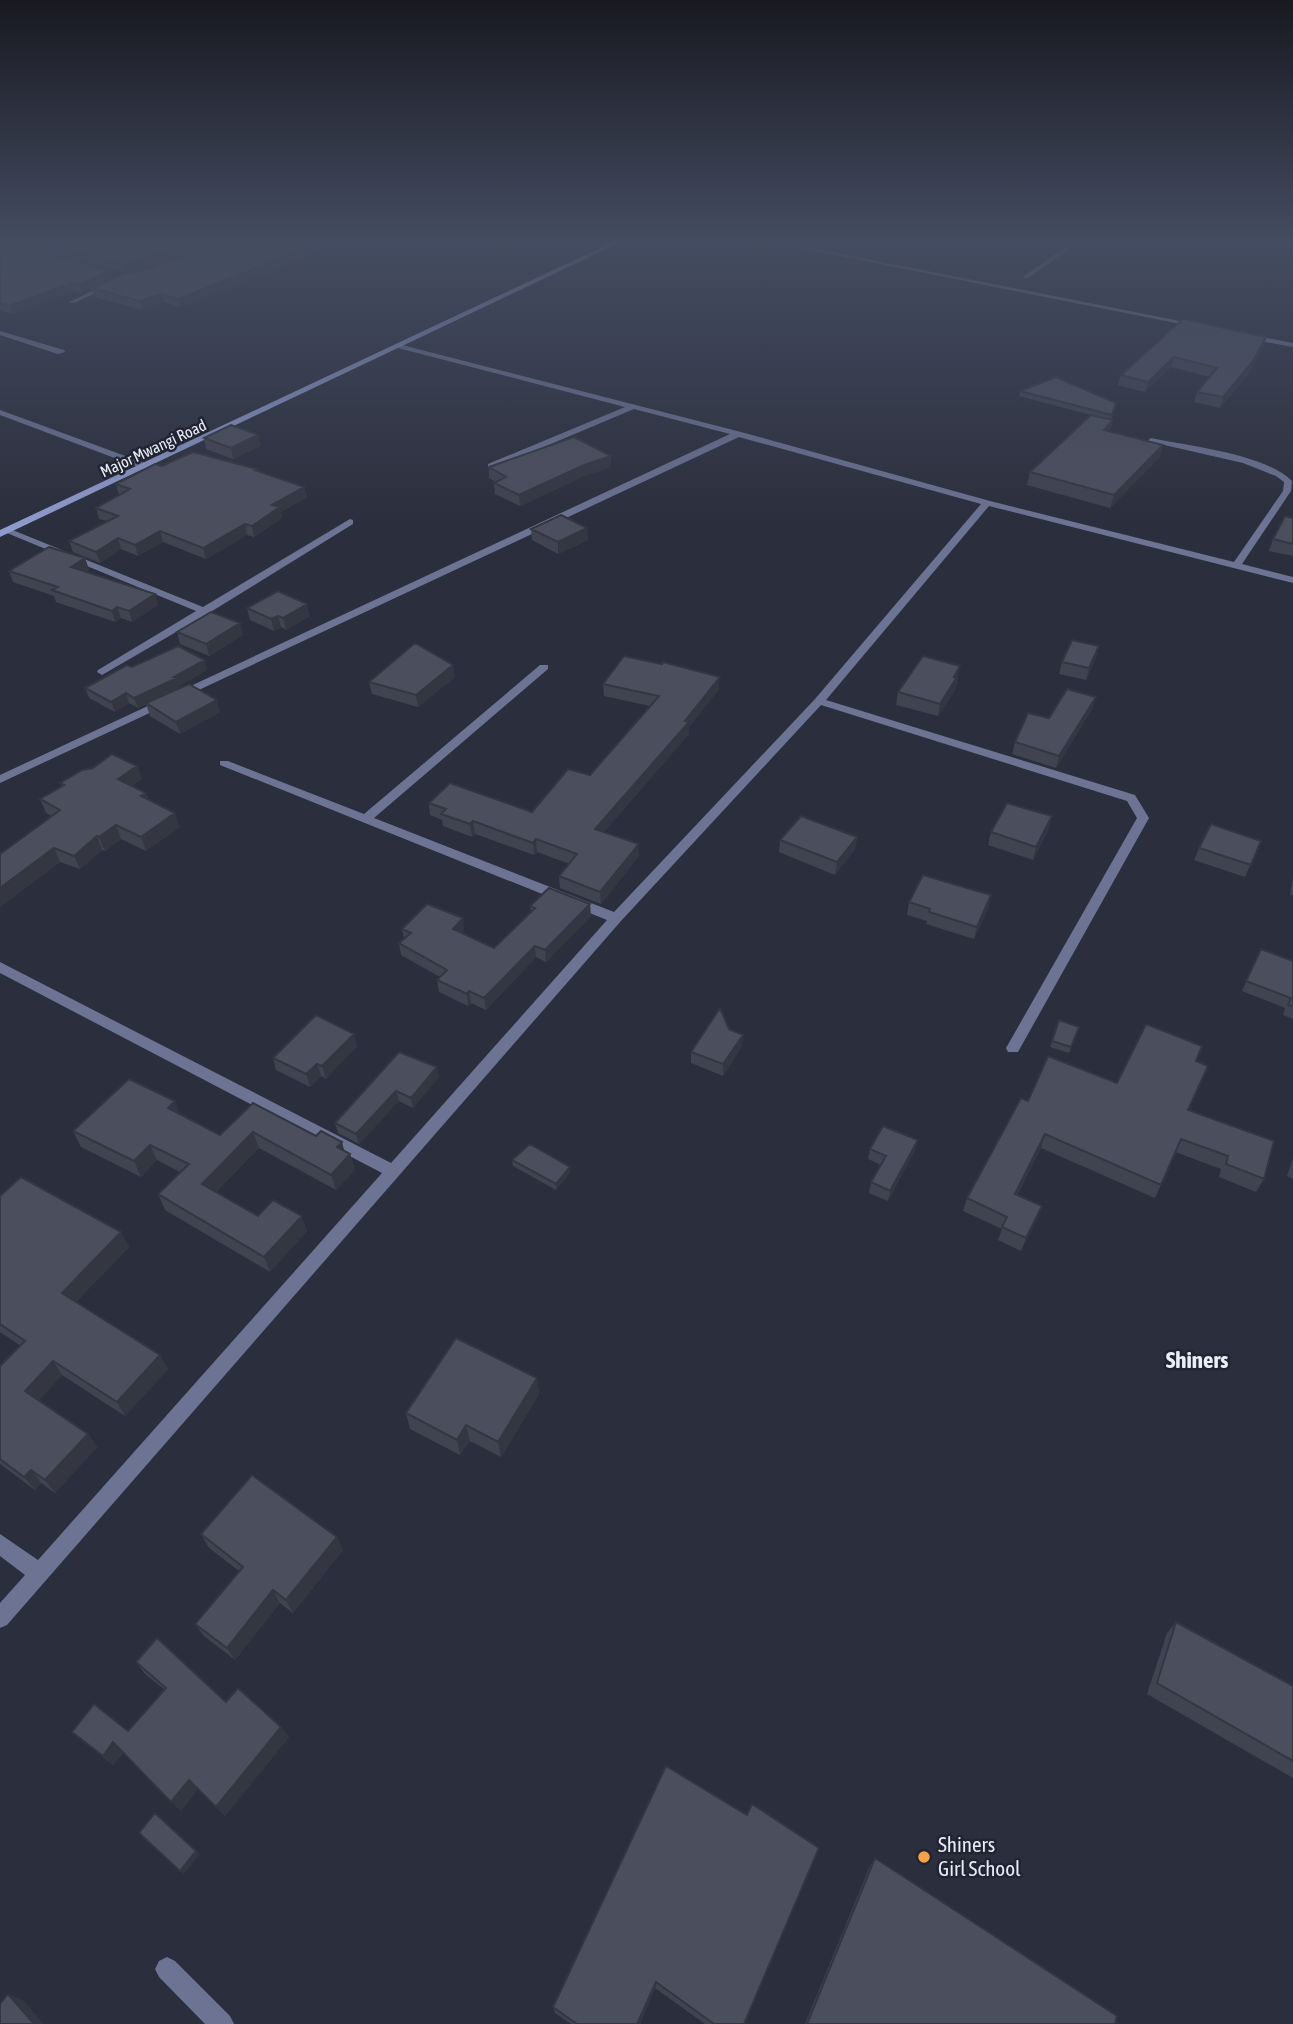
<svg xmlns="http://www.w3.org/2000/svg" width="1293" height="2024" font-family="'Asap Condensed',sans-serif">
  <style>
    .lines { fill: none; stroke-linecap: round; stroke-linejoin: round }
    .lane { fill: #6c7393; fill-rule: evenodd }
    .street { fill: #6c7393; fill-rule: evenodd }
    .secondary { fill: #8e9acb; fill-rule: evenodd }
    .wall { fill: #404350 }
    .shaded-wall { fill: #343741 }
    .building { fill: #4b4e5d; stroke: #343741; stroke-width: 2 }
    .poi-dot { fill: #f6a248; stroke: #212432; stroke-width: 2.5 }
    .labels { text-anchor: middle; stroke-width: 5; stroke-linejoin: round; paint-order: stroke }
    .far-street-label { font-size: 16px; fill: #eaecf6; stroke: #212432 }
    .near-poi-label { font-size: 21px; fill: #eaecf6; stroke: #212432; text-anchor: start }
    .near-neighbourhood-label { font-size: 23px; font-weight: bold; fill: #eaecf6; stroke: #212432 }
  </style>
  <rect width="100%" height="100%" fill="#2b2e3c"/>
  <g class="lines">
    <path class="lane" d="M105,285l5,1 -36,17 -5,-1z"/>
    <path class="street" d="M764,241h12l424,84 -4,2z
      M1074,241h7l-53,37h-4v-2z
      M0,331l64,19 1,2 -7,2 -58,-19z
      M1246,334l47,9v4l-50,-9 -1,-2z
      M398,344l343,88 249,69 244,61 49,-71 1,-9 -8,-6 -33,-13 -96,-22 4,-3c37,8 115,16 141,43l-1,10 -49,73 51,13v6l-304,-77 -163,194 309,95 14,23 -131,234h-10l-2,-4 131,-230 -10,-17 -306,-96 -200,216 -614,704 -7,3v-25l25,-28 -25,-19v-22l38,26 344,-387 -382,-200v-11l391,201 216,-243 -387,-155v-4h8l136,53 176,-149h8v4l-174,149 240,94 201,-213 166,-195 -242,-67 -739,346v-8l730,-341 -96,-25 -140,59h-6v-4l137,-57 -227,-59z
      M0,410l150,55 1,2 -7,2 -144,-54z
      M350,519l3,1v4l-144,89 -107,62 -5,-3 1,-2 98,-59 -194,-80 8,-2 193,78z
      M167,1957l8,4 55,55 4,8h-29l-46,-47 -4,-8 4,-8z"/>
    <path class="secondary" d="M615,241h8l-623,296v-7z"/>
  </g>
  <path class="wall" d="M0,241h204l2,7 -81,25 -119,-31 106,37 163,-9 -95,37 -16,-5 -22,8 -48,-13 -2,-9 -10,5 -8,-2 -62,23 -12,-4z
    M1183,319l80,28 -13,25 -30,36 -26,-6 3,-10 12,-15 -38,-10 -26,25 -27,-7 3,-10z
    M1020,391l96,12 -5,17h2l-3,12 53,13 -4,13 -49,50 -83,-23 3,-13 61,-57 -72,-19z
    M258,435l2,11 -27,13 -27,-10 -2,-11z
    M611,456v11l-27,9 -64,30 -25,-12 -1,-11 2,-1 -7,-4v-11z
    M162,466l95,5 47,16 3,10 -26,15 1,6 -28,19 -7,-2 -41,24 -43,-17 -25,14 -17,-7 -21,14 -27,-11 -4,-11 38,-20 -8,-2 -3,-11 23,-13 -3,-11z
    M1293,518v38l-24,-5 4,-12z
    M587,528l1,12 -30,14 -26,-14 -1,-11z
    M85,558l4,12 -4,2 73,33 -26,17 -11,-4 -6,4 -59,-20 -2,-6 -41,-14 -4,-11z
    M247,608l63,8 -24,14 -5,-3 -7,4 -24,-11z
    M240,623l3,12 -34,21 -29,-12 -3,-12z
    M1096,658l-10,22 -27,-6 3,-12z
    M132,667l75,3 -28,16 1,2 40,24 -40,22 -30,-18 -4,-12 -8,4 -9,-5 -14,9 -26,-14 -4,-10z
    M455,677l-37,30 -46,-13 -3,-12z
    M958,678l-3,12 -17,26 -42,-11 2,-13z
    M603,684l116,5 -30,38v7l-85,98 35,24 -38,48 -41,-16 -1,-12 11,-12 -33,-12 -3,3 -59,-21 -3,3 -29,-11 -1,-6 -12,-5 -1,-12 103,9 58,-37 60,-69 -46,-10z
    M1096,697l-4,12 -36,59 -44,-14 3,-12 34,-24z
    M137,766l5,13 -10,7 14,7 3,7 31,27 -34,24 -25,-12 -16,12 -3,-1 -22,19 -20,-7 -60,45v-53l52,-38 -6,-3 -6,-14 22,-13 -2,-3z
    M1049,829l-16,31 -45,-15 3,-13z
    M857,837l-2,12 -20,26 -56,-23 1,-12z
    M1261,841l-16,36 -51,-17 5,-12z
    M1293,877v18h-3z
    M991,895l-3,13 -14,31 -48,-15 1,-3 -20,-6 2,-13z
    M530,906l61,10 -45,46 -10,-5 -50,53 -15,-7 -3,3 -29,-14 -2,-12 3,-3 -39,-22 -2,-12 5,-4 -2,-10 62,1 -2,3 32,15 37,-36z
    M1261,949l32,12v58l-10,-4 2,-7 -43,-17z
    M1059,1020l20,7 -10,26 -19,-6z
    M357,1046l-31,33 -5,-3 -11,11 -34,-17 -3,-12z
    M742,1046l-19,30 -32,-13v-11z
    M399,1052l40,25 -26,31 -14,-7 -40,43 -21,-11 -3,-10z
    M1196,1061l-8,49 76,69 -8,13 -37,-15 2,-8 -46,-17 -20,46 -114,-50 -24,47 25,11 -21,45 -23,-11 4,-11 -39,-18 4,-13 61,-97 89,-18z
    M253,1103l97,51 5,16 -19,20 -77,-42 -43,44 42,24 49,15 -37,41 -105,-62 -7,-16 22,-22 -23,-12 -16,17 -60,-30 -8,-16 107,-17 40,21z
    M918,1140l-3,10 -27,51 -19,-8 2,-11 10,-17 -13,-6 2,-10z
    M1293,1158v21l-6,-3z
    M512,1160l58,13 -14,17 -43,-24z
    M0,1196l121,36 8,15 -53,55 92,67 -43,47 -63,-41 -23,25 49,34 9,13 -42,46 -14,-10 -6,7 -35,-26v-98l21,-20 -21,-14z
    M537,1378l2,16 -38,63 -31,-16 -10,14 -50,-26 -4,-16z
    M201,1534l142,16 -50,63 -13,-10 -45,57 -31,-24 -9,-12 44,-53 -30,-23z
    M1176,1622l117,64v92l-146,-84 20,-61z
    M136,1662l90,40 63,35 -64,79 -27,-27 -17,22 -58,-58 -10,12 -41,-33 56,-1 37,-41 -20,-16z
    M666,1766l78,258h-39l-50,-36 -15,36h-69l-16,-11 -2,-6z
    M875,1858l240,166h-310l64,-156z"/>
  <path class="shaded-wall" d="M201,241h3l2,7 -81,25 -2,-8z
    M316,241h19l-60,29 -95,37 -2,-8z
    M110,271l2,8 -30,14 -3,-8z
    M72,283l2,8 -62,23 -3,-8z
    M162,294l2,8 -22,8 -3,-9z
    M1266,337l-3,10 -13,25 -30,36 3,-11z
    M1174,357l-3,10 -26,25 3,-10z
    M1113,420l-3,13 -6,-3z
    M258,435l2,11 -27,13 -2,-11z
    M1163,445l-4,13 -49,50 4,-13z
    M611,456v11l-27,9 -64,30 -1,-11 65,-30z
    M304,487l3,10 -26,15 1,6 -28,19 -2,-11 20,-21z
    M245,524l2,11 -41,24 -3,-11z
    M587,528l1,12 -30,14v-12z
    M160,531l3,11 -25,14 -3,-11z
    M118,538l3,11 -21,14 -4,-11z
    M85,558l4,12 -14,8 -4,-11z
    M155,594l3,11 -26,17 -3,-11z
    M307,604l3,12 -24,14 -3,-12z
    M117,607l4,11 -6,4 -3,-11z
    M278,616l3,11 -7,4 -3,-12z
    M240,623l3,12 -34,21 -3,-12z
    M1099,646l-3,12 -10,22 3,-12z
    M205,660l2,10 -28,16 1,2 -42,20 -4,-10z
    M453,665l2,12 -37,30 -2,-12z
    M960,666l-5,24 -17,26 2,-12z
    M720,677l-1,12 -30,38v7l-93,107 -1,-12 90,-108z
    M126,693l3,10 -14,9 -4,-10z
    M1096,697l-4,12 -36,59 3,-12z
    M217,700l3,12 -40,22 -4,-12z
    M137,766l5,13 -19,13 -5,-13z
    M146,793l5,14 -10,-11z
    M175,813l5,14 -34,24 -5,-14z
    M1052,816l-3,13 -16,31 3,-13z
    M473,821l2,13 -3,3 -2,-13z
    M116,825l5,14 -16,12 -6,-14z
    M97,836l5,14 -22,19 -6,-13z
    M857,837l-2,12 -20,26 2,-13z
    M536,839l1,13 -3,3 -1,-12z
    M639,844v12l-38,48 -1,-12z
    M54,848l6,14 -60,45v-19z
    M991,895l-3,13 -14,31 3,-12z
    M590,904l1,12 -45,46 -1,-12z
    M463,918l1,12 -10,11 -1,-12z
    M535,946l1,11 -50,53 -2,-12z
    M469,991l2,12 -3,3 -1,-12z
    M354,1034l3,12 -31,33 -4,-13z
    M743,1035l-1,11 -19,30v-12z
    M317,1064l4,12 -11,11 -4,-13z
    M437,1067l2,10 -26,31 -2,-10z
    M396,1091l3,10 -40,43 -3,-10z
    M175,1101l6,16 -13,-9z
    M253,1132l6,16 -50,51 -7,-15z
    M1045,1134l-4,14 -31,59 5,-13z
    M918,1140l-3,10 -27,51 2,-10z
    M342,1142l4,15 -9,-10z
    M150,1145l7,15 -16,17 -7,-16z
    M350,1154l5,16 -19,20 -5,-15z
    M570,1167v6l-14,17v-6z
    M1042,1206l-5,13 -16,32 5,-13z
    M302,1216l5,15 -37,41 -6,-15z
    M121,1232l8,15 -58,60 -9,-14z
    M160,1355l8,14 -43,47 -8,-14z
    M53,1361l9,14 -27,29 -10,-13z
    M537,1378l2,16 -38,63 -3,-15z
    M466,1425l4,16 -10,14 -3,-15z
    M88,1434l9,13 -42,46 -10,-13z
    M31,1470l10,13 -6,7 -11,-13z
    M337,1537l6,13 -50,63 -7,-13z
    M273,1590l7,13 -45,57 -8,-12z
    M281,1727l8,10 -64,79 -9,-9z
    M113,1742l10,10 -10,13 -10,-9z
    M189,1780l9,9 -17,22 -10,-9z
    M155,1813l45,41 -16,20 -4,-3z
    M656,1982l-1,6 -15,36h-3z
    M8,1994l15,6 21,24h-10z"/>
  <path class="building" d="M0,241h1l109,30 -31,14 -7,-2 -63,23 -9,-3z
    M28,241h173l-78,24z
    M226,241h90l-42,20 -96,38 -16,-5 -23,7 -47,-13 31,-14 30,-7z
    M1183,319l83,18 -13,24 -30,36 -26,-5 20,-24 -43,-11 -26,25 -27,-7z
    M1056,377l60,26 -4,12 -92,-24z
    M1091,415l22,5 -9,10 59,15 -49,50 -84,-23z
    M231,425l27,10 -27,13 -27,-10z
    M574,437l37,19 -27,9 -65,30 -25,-12 12,-6 -17,-10z
    M193,452l64,17 -2,1 49,17 -32,18 8,2 -28,19 -7,-2 -42,24 -43,-17 -25,14 -17,-7 -22,14 -27,-11 49,-25 -22,-8 34,-19 -14,-5 39,-20 7,2z
    M561,515l26,13 -29,14 -27,-13z
    M1285,516l8,2v26l-20,-5z
    M49,547l36,11 -14,9 84,27 -26,17 -12,-4 -5,4 -60,-21 6,-3 -49,-16z
    M278,591l29,13 -24,14 -5,-2 -7,3 -24,-11z
    M211,612l29,11 -34,21 -29,-12z
    M1072,640l27,6 -10,22 -27,-6z
    M415,643l38,22 -37,30 -47,-13z
    M178,646l27,14 -31,17 3,1 -43,20 -8,-5 -15,9 -26,-14 42,-23 5,2z
    M624,656l38,8 1,-2 57,15 -35,44 4,1 -94,107 44,15 -39,48 -41,-16 18,-22 -41,-15 -3,4 -60,-22 -3,3 -29,-10 5,-5 -17,-6 21,-20 82,29 36,-43 22,6 69,-79 -56,-12z
    M923,656l37,10 -6,11h3l-17,27 -42,-12z
    M189,684l28,16 -41,22 -30,-19z
    M1067,689l29,8 -37,59 -44,-14 13,-29 21,5z
    M112,754l25,12 -19,13 28,14 -5,3 34,17 -34,24 -25,-12 -17,12 -2,-1 -23,20 -20,-8 -54,40v-34l60,-44 -20,-11 24,-14 -4,-2 22,-13 11,-2z
    M1007,803l45,13 -16,31 -45,-15z
    M801,816l56,21 -20,25 -57,-22z
    M1211,824l50,17 -10,24 -52,-17z
    M923,875l68,20 -14,32 -48,-15 1,-3 -21,-7z
    M549,888l41,16 -45,46 -10,-4 -51,52 -15,-7 -2,3 -30,-14 10,-10 -48,-27 12,-10 -9,-4 25,-25 36,14 -10,11 41,19 41,-40 -5,-2z
    M1261,949l32,12v45l-5,-1 3,-7 -45,-17z
    M720,1008l9,21 14,6 -20,29 -32,-12z
    M316,1015l38,19 -32,32 -5,-2 -11,10 -33,-16z
    M1059,1020l20,7 -8,20 -19,-6z
    M1146,1024l56,22 -6,15 12,5 -20,44 86,31 -10,38 -38,-15 2,-8 -47,-17 -20,46 -116,-51 -30,60 27,12 -16,32 -24,-11 5,-10 -40,-19 54,-100 7,3 20,-45 69,27z
    M399,1052l38,15 -26,31 -15,-7 -40,43 -21,-11z
    M129,1079l46,22 -7,7 52,27 33,-32 63,33 5,-5 21,11 -5,5 13,7 -19,21 -78,-43 -51,52 56,32 15,-16 29,16 -38,41 -106,-63 31,-30 -39,-19 -16,16 -61,-30z
    M883,1126l35,14 -28,51 -19,-9 15,-26 -16,-7z
    M530,1144l40,23 -14,17 -44,-24z
    M21,1177l100,55 -59,61 98,62 -43,47 -64,-41 -28,30 63,43 -43,46 -14,-10 -7,7 -24,-18v-93l25,-25 -25,-17v-128z
    M456,1338l81,40 -39,64 -32,-17 -9,15 -51,-27z
    M252,1475l85,62 -51,63 -13,-10 -46,58 -32,-24 48,-57 -42,-33z
    M1176,1622l117,64v75l-136,-78z
    M157,1638l69,64 12,-14 43,39 -65,80 -27,-27 -18,22 -58,-60 -10,14 -31,-24 22,-28 34,27 38,-43 -30,-26z
    M666,1766l81,49 5,-11 67,44 -75,176h-30l-58,-42 -19,42h-60l-24,-17z
    M155,1813l41,38 -16,20 -41,-38z
    M875,1858l242,158 -2,8h-308z
    M8,1994l26,30h-34v-20z"/>
  <linearGradient id="sky" x2="0" y2="1"><stop stop-color="#181921"/><stop offset="0.46" stop-color="#444c61"/><stop offset="1" stop-color="#444c61" stop-opacity="0"/></linearGradient>
  <rect width="1293" height="524" fill="url(#sky)"/>
  <circle class="poi-dot" cx="924" cy="1857" r="7"/>
  <g class="labels">
    <g class="far-street-label">
      <text transform="translate(153 448) rotate(-25)" y="6">Major Mwangi Road</text>
    </g>
    <g class="near-poi-label">
      <text x="938" y="1852">Shiners<tspan x="938" dy="24">Girl School</tspan></text>
    </g>
    <g class="near-neighbourhood-label">
      <text x="1197" y="1368">Shiners</text>
    </g>
  </g>
</svg>
